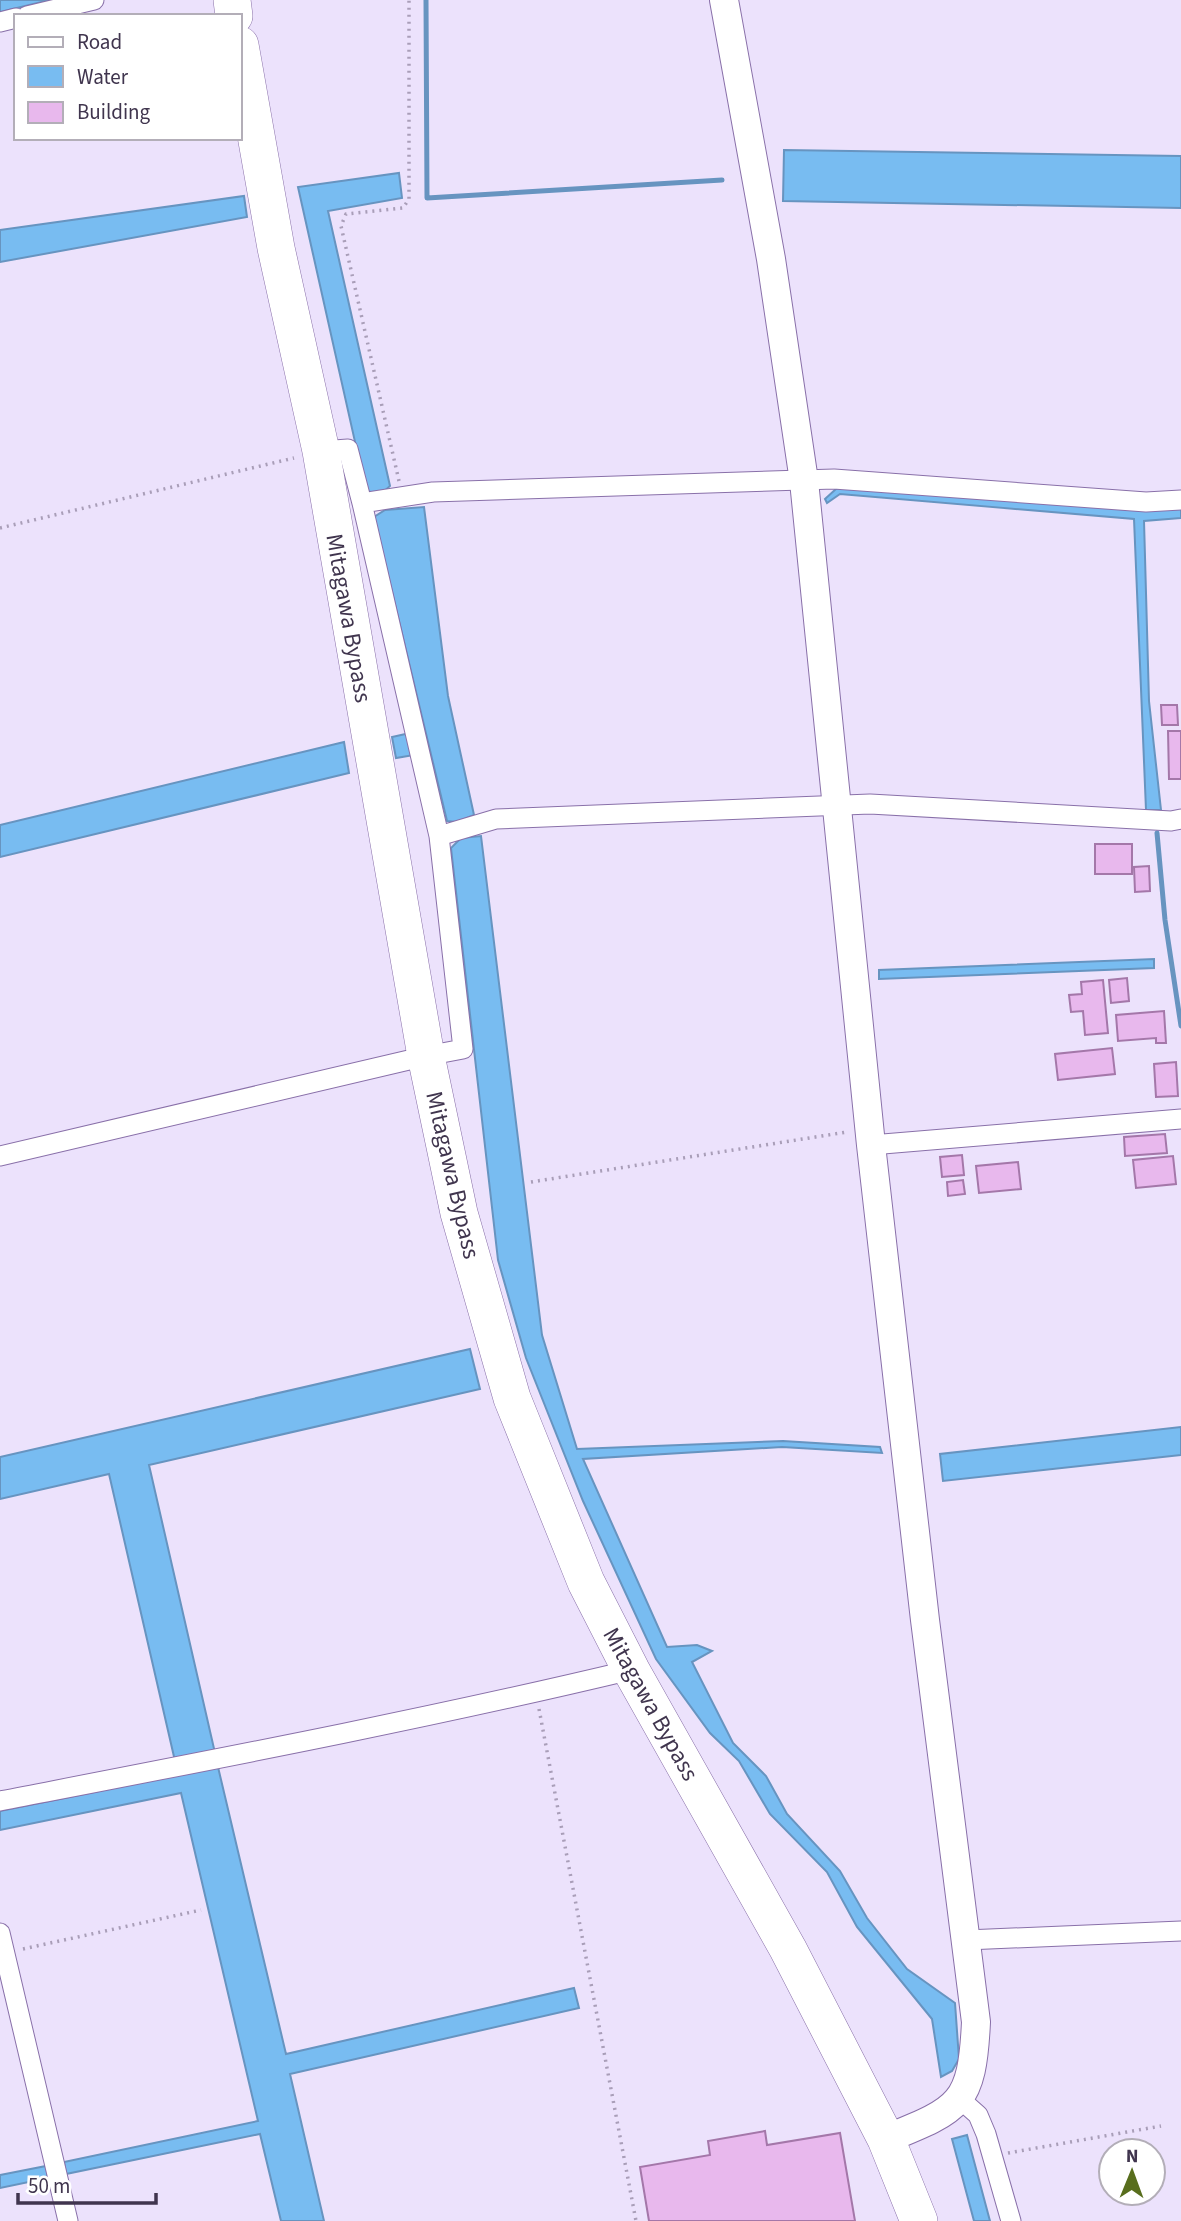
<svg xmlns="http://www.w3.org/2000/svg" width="1181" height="2221" font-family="'Source Sans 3',sans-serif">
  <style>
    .water { fill: #78bcf1; stroke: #6794c0; stroke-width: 2 }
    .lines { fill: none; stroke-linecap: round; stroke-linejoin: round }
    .stream { stroke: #6794c0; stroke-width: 5 }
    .building { fill: #e8b8ed; stroke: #a477a9; stroke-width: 2 }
    .street-casing { stroke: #8970a9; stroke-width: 21 }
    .secondary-casing { stroke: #8970a9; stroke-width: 30 }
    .highway-casing { stroke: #8970a9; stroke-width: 38 }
    .path { stroke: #a99eb8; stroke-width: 3.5; stroke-dasharray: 2 5; stroke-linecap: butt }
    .street { stroke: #fff; stroke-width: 19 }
    .secondary { stroke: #fff; stroke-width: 28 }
    .highway { stroke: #fff; stroke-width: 37 }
    .labels { text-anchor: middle; stroke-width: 7; stroke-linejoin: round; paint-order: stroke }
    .street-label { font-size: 24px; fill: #40354e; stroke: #fff }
  </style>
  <rect width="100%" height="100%" fill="#ece2fc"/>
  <path class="water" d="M0,0h50l-50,12z
    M784,150l397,6v52l-398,-7z
    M399,173l3,25 -74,13 62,275 -9,8 -15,-3 -68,-304z
    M244,196l3,21 -247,45v-32z
    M837,488l344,21v9l-37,3 5,180 12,109h-15l-12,-291 -294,-25 -13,9 -2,-4z
    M424,507l24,189 26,119 -17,7 -10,-1 -73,-304 11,-7z
    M410,733l4,22 -18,3 -4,-21z
    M344,742l5,31 -349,84v-32z
    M481,836l61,499 35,114 206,-8 97,6 2,6 -100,-6 -199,12 84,188 30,-2 15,6 -20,11 41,81 33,33 21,38 53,57 27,47 40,51 48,34 4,56 -7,12 -11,6 -9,-58 -75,-92 -30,-55 -57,-58 -31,-53 -29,-28 -54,-74 -73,-158 -57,-143 -28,-98 -47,-412 10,-10z
    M1154,959v9l-275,11v-9z
    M470,1349l10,40 -331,76 66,288 -40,8 -66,-287 -109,25v-42z
    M1181,1427v28l-238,26 -3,-27z
    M218,1767l68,287 288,-66 5,20 -289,66 34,147h-43l-21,-87 -194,40 -2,-12 194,-41 -77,-328 -181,37v-19z
    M967,2135l23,86h-16l-22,-82z
    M46,2166l2,12 -48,10v-13z"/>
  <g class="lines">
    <path class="stream" d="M426,0l1,198 295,-18
      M1157,833l8,87 16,106"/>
  </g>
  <path class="building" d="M1161,705h16l1,20h-16z
    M1168,731h13v48h-12z
    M1095,844h37v30h-37z
    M1149,866l1,25 -15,1 -1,-25z
    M1127,978l2,23 -18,2 -2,-23z
    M1103,980l5,53 -23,2 -2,-24 -12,1 -2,-17 13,-1 -1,-12z
    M1164,1011l2,32h-10v-5l-38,3 -2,-26z
    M1112,1048l3,26 -57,6 -3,-26z
    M1176,1062l2,34 -22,1 -2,-33z
    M1165,1134l2,19 -42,3 -1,-19z
    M962,1155l2,20 -22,2 -2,-20z
    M1173,1156l3,28 -40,4 -3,-28z
    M1018,1162l3,27 -42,4 -3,-27z
    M963,1180l2,14 -17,2 -1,-14z
    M765,2131l2,14 73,-12 15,88h-206l-9,-54 70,-12 -2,-14z"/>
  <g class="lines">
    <defs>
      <path id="street" d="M27,16l67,-16
        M0,22l16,-4
        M321,451l27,-2 14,54 71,-11 401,-13 312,23 35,-2
        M362,503l77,333
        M871,1145l310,-26
        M0,1156l426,-100 37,-7 -24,-213 57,-17 374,-15 301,17 10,-2
        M0,1801c211,-41 422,-81 631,-131
        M0,1933l68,288
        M966,1940l215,-9
        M960,2099l18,16 8,19 25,87"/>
      <path id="secondary" d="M724,0l47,259 33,222 67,664 54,475 51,402c-4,83 -16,87 -90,117"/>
      <path id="highway" d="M232,0l2,16
        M240,45l36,203 45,203 105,605 33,157 53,185 74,184 45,88 157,279 98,190 33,82"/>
    </defs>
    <use href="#street" class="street-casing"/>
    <use href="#secondary" class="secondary-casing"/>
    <use href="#highway" class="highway-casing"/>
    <path class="path" d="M399,481l-58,-255 5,-12 57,-6 6,-9v-199
      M0,528l294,-70
      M531,1182l316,-50
      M539,1709l97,512
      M23,1949l178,-39
      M1008,2153l153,-27"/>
    <use href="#street" class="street"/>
    <use href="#secondary" class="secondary"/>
    <use href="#highway" class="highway"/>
  </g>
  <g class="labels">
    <g class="street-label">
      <text transform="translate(349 618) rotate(80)" y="8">Mitagawa Bypass</text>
      <text transform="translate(453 1175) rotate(77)" y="8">Mitagawa Bypass</text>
      <text transform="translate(651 1704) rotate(61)" y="8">Mitagawa Bypass</text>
    </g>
  </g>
  <rect x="14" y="14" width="228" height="126" fill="#ffffff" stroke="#b3aeb8" stroke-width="2"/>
  <rect x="28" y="37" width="35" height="10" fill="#ffffff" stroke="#b3aeb8" stroke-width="2"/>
  <text x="77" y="49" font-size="21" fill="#40354e">Road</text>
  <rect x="28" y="66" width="35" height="21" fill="#78bcf1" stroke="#b3aeb8" stroke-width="2"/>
  <text x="77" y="84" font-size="21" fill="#40354e">Water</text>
  <rect x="28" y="102" width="35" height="21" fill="#e8b8ed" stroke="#b3aeb8" stroke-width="2"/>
  <text x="77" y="119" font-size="21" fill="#40354e">Building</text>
  <g transform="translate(1132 2172) rotate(1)"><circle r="33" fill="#ffffff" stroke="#b3aeb8" stroke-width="2"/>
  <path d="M0-5L12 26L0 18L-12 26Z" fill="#586e1d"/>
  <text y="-10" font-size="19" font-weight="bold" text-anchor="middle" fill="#40354e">N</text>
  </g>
  <path d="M18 2193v10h138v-10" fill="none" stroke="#40354e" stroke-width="3.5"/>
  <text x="28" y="2193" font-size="21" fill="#40354e" stroke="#ffffff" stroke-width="5" paint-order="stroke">50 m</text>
</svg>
